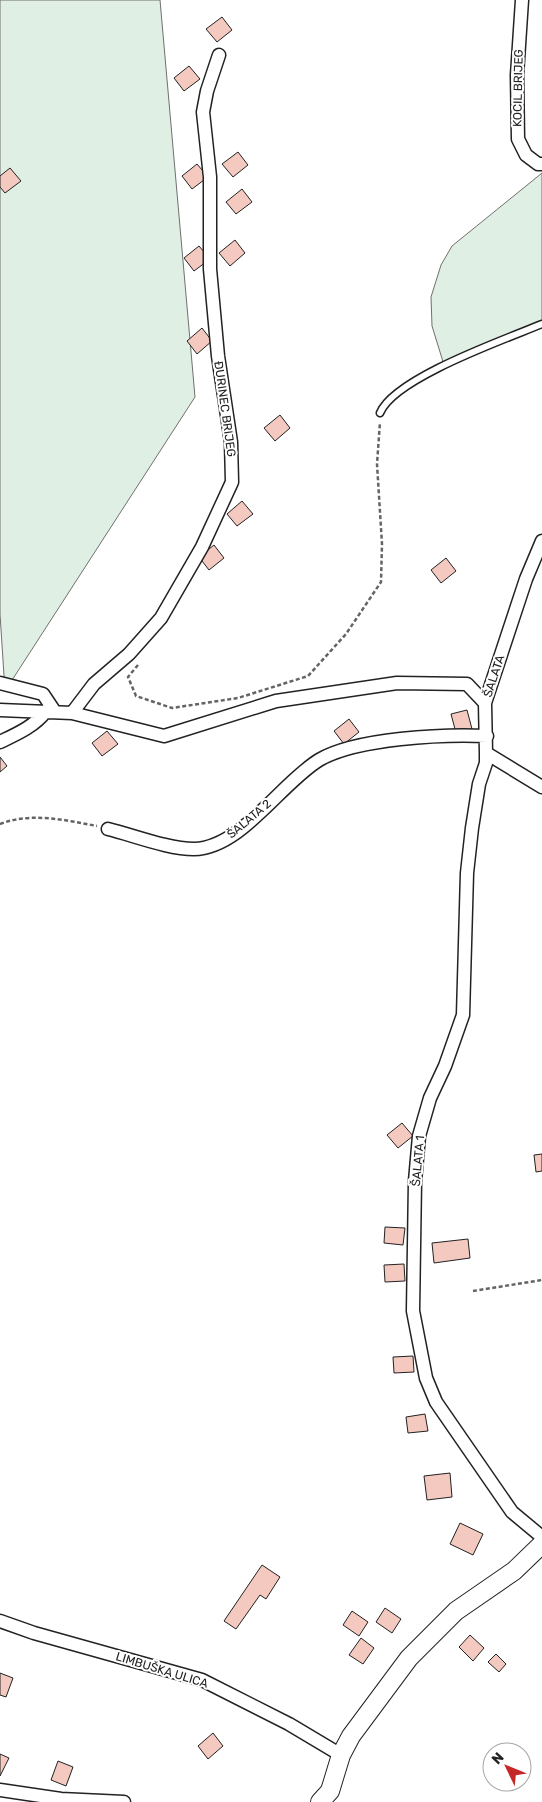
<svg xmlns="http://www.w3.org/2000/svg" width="542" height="1802" font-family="Rubik,sans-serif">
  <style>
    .green { fill: #e0efe3; stroke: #6f6f6f }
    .building { fill: #f3c9c0; stroke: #222 }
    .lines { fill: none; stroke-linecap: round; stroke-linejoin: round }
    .lane-casing { stroke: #222; stroke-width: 9 }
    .street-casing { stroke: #222; stroke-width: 15 }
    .secondary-casing { stroke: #222; stroke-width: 20 }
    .path { stroke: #646464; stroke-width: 2.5; stroke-dasharray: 4 2.5; stroke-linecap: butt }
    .lane { stroke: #fff; stroke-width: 6 }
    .street { stroke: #fff; stroke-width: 12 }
    .secondary { stroke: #fff; stroke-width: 18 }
    .labels { text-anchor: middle; stroke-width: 4; stroke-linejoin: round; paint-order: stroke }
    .street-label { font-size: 12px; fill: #222; stroke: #fff }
  </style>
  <rect width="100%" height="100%" fill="#fff"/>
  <path class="green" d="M0,0h160l35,397 -190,294 -5,-77z
    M542,173v148l-98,44 -12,-39 -1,-29 10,-32 11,-19z"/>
  <path class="building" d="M222,17l10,13 -15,12 -11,-13z
    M189,66l11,13 -16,12 -10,-13z
    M238,152l10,13 -15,12 -11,-13z
    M197,164l11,13 -16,12 -10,-13z
    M10,168l11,13 -16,12 -5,-6v-11z
    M242,189l10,13 -16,12 -10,-12z
    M235,240l10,13 -15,13 -11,-13z
    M199,246l11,13 -16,12 -10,-13z
    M202,328l10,13 -15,13 -10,-13z
    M280,415l10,13 -15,13 -11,-13z
    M242,501l11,13 -16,12 -10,-12z
    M214,545l10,13 -15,12 -10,-13z
    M446,558l10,13 -15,12 -10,-13z
    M467,710l5,19 -16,4 -5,-19z
    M349,719l10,13 -15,12 -10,-13z
    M107,731l11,13 -16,12 -10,-13z
    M0,757l7,9 -7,6z
    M402,1123l11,13 -15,12 -11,-13z
    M542,1154v17l-6,1 -2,-17z
    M385,1227l20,1 -2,17 -19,-2z
    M468,1239l2,19 -36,5 -2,-20z
    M404,1264l1,17 -20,1 -1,-17z
    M413,1356l1,16 -20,1 -1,-16z
    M425,1414l3,17 -20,2 -2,-16z
    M450,1473l2,24 -25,3 -3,-24z
    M460,1523l23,11 -10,21 -23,-11z
    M262,1565l18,12 -14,22 -6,-4 -24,34 -12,-8z
    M385,1608l16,11 -9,14 -16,-11z
    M352,1611l16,11 -9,14 -16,-11z
    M470,1635l14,13 -11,13 -14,-14z
    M361,1638l13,10 -11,16 -14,-9z
    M496,1654l10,10 -7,8 -11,-10z
    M0,1673l13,5 -7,19 -6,-2z
    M213,1733l10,13 -15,13 -10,-13z
    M0,1754l9,4 -9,18z
    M58,1761l15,6 -7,19 -15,-6z"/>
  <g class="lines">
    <defs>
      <path id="lane" d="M380,413c14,-35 126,-74 162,-89"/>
      <path id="street" d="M522,0l-5,75 1,64 8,16 12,9h4
        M542,541l-16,38 -41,124 1,50 56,34
        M0,683l43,11 12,18
        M0,710l72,3 92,23 112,-35 121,-18 70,1 18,19
        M72,713l22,-29 35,-30 32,-36 41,-71 30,-65 -1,-40 -13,-86 -8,-87v-92l-7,-65 4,-21 12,-36
        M0,742c17,-8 35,-16 46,-31
        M486,753v10l-7,21 -7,44 -5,45 -4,142 -18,51 -15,32 -11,38 -4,45 -2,130 13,67 10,24 76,110 30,25
        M108,829c25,6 60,20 86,20 47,-1 86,-65 125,-89 37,-22 125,-26 168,-24
        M0,1621l34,12 168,47 87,44 52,31
        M0,1790l61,9 63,3"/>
      <path id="secondary" d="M320,1802l10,-11 11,-36 10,-19 58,-78 47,-47 58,-40 28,-27"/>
    </defs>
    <use href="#lane" class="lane-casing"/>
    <use href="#street" class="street-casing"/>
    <use href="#secondary" class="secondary-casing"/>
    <path class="path" d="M138,665l-10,12 8,19 36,12 66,-10 70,-22 38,-42 35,-52 1,-38 -5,-80 3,-42
      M0,824c31,-12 65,-4 97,2
      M473,1291l69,-11"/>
    <use href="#lane" class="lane"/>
    <use href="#street" class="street"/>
    <use href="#secondary" class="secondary"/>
  </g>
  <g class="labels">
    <g class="street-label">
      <text transform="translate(518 88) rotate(-89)" y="4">KOCIL BRIJEG</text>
      <text transform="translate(225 409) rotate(82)" y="4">ĐURINEC BRIJEG</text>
      <text transform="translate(494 676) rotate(-72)" y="4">ŠALATA</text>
      <text transform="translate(249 819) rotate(-40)" y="4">ŠALATA 2</text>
      <text transform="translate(418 1161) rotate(-85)" y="4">ŠALATA 1</text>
      <text transform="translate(162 1670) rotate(17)" y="4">LIMBUŠKA ULICA</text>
    </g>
  </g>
  <g transform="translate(507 1767) rotate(313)"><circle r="24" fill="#ffffff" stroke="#a7a7a7"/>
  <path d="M0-4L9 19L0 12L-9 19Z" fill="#c62828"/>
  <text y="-8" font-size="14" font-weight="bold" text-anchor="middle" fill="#222222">N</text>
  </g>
</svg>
